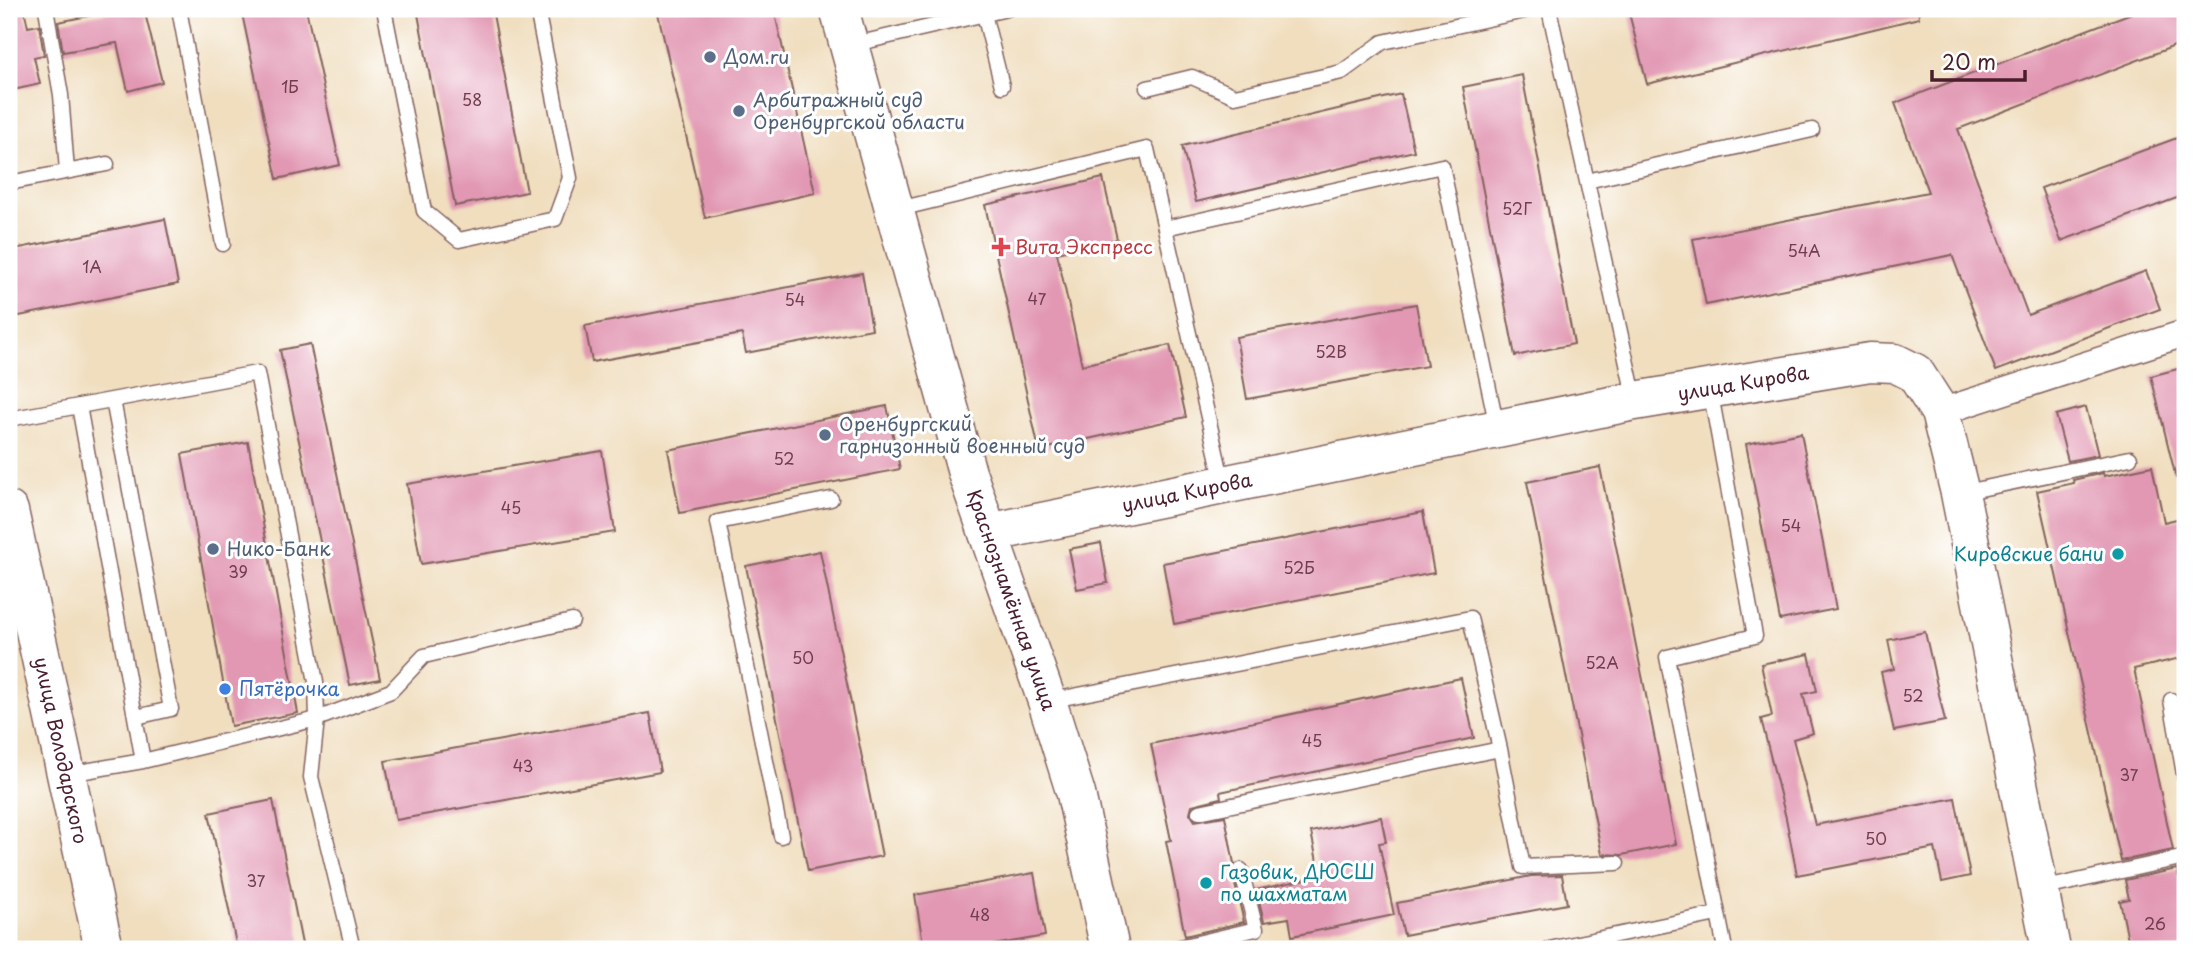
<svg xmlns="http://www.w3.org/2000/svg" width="2194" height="958" font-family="'Playpen Sans',sans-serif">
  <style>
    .building { fill: #e298b3 }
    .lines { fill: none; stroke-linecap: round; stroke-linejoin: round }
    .lane-casing { stroke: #84625f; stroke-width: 17 }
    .street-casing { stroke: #84625f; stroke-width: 29 }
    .secondary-casing { stroke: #84625f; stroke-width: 41 }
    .lane { stroke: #fff; stroke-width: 14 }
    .street { stroke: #fff; stroke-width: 26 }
    .secondary { stroke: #fff; stroke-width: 38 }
    .service-dot { fill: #5c6f8a; stroke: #fff; stroke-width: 2.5 }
    .health-dot { fill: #e0444e; stroke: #fff; stroke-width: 2.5 }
    .culture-dot { fill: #0f9aa8; stroke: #fff; stroke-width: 2.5 }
    .shop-dot { fill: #3f7fe0; stroke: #fff; stroke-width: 2.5 }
    .labels { text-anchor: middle; stroke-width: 6; stroke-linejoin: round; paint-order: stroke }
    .number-label { font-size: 16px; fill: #703d4d }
    .service-label { font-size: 19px; fill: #4e5e75; stroke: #fff; text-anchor: start }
    .health-label { font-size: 19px; fill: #be3a42; stroke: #fff; text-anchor: start }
    .street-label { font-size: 19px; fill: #4a1f2b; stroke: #fff }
    .culture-label { font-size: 19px; fill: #0d838f; stroke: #fff; text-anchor: end }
    .shop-label { font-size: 19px; fill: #366cbe; stroke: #fff; text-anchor: start }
  </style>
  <rect width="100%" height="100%" fill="#fff"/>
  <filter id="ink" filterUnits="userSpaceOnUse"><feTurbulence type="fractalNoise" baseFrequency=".0143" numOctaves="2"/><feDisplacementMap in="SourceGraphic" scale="14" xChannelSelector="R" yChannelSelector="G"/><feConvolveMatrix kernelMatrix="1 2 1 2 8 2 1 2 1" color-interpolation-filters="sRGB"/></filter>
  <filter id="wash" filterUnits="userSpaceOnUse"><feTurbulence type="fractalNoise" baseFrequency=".00686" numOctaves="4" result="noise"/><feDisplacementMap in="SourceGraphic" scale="28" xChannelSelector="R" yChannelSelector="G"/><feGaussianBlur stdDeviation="1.57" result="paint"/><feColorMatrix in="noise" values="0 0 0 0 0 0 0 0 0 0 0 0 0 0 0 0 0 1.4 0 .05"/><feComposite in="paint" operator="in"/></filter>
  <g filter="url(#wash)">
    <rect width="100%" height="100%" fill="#f0debf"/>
    <g id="blocks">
      <path class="building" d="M9,9h15l4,18 11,-2 5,30 -10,2 6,27 -31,7z
        M109,9h35l18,73 -34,9 -11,-48 -54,9 -5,-30 51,-10z
        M241,9h65l34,156 -63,14z
        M417,9h75l35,183 -72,14z
        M657,9h117l41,184 -110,25z
        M1628,9h290l1,9 -272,66z
        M2142,9h43v33l-227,87 70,186 118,-44 14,38 -164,62 -44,-116 -246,50 -13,-66 235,-47 -33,-89z
        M1522,75l52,269 -59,12 -52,-269z
        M1401,94l13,57 -218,51 -14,-56z
        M2185,135v60l-124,46 -20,-53z
        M1103,178l14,61 -60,14 25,112 88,-20 16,72 -147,33 -54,-245z
        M165,219l13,65 -169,34v-68z
        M862,273l10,56 -126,24 -4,-19 -150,28 -7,-36z
        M1416,304l11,62 -180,33 -11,-62z
        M310,344l70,335 -30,6 -70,-335z
        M2185,367v110l-9,1 -25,-102z
        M887,406l13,63 -220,44 -12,-63z
        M2086,407l12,48 -30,6 -12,-46z
        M1801,433l35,176 -56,11 -34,-176z
        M248,442l50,271 -67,13 -49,-272z
        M602,451l13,81 -194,32 -14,-80z
        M2152,466l12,56 21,-5v140l-51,12 39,181 -52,11 -84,-370 37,-8 -1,-3 30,-7 1,3z
        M1600,467l76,377 -54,11 -20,-1 -75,-372z
        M1423,512l11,61 -260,51 -11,-61z
        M1101,543l7,40 -31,6 -8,-40z
        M820,551l62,305 -74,15 -62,-305z
        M1925,632l20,89 -51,10 -13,-59 13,-3 -6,-29z
        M1809,654l8,37 -14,3 10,39 -20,6 22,86 140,-27 15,78 -28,6 -7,-34 -138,27 -11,-57 -25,-99 11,-3 -11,-52z
        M1461,678l13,60 -254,54 1,6 -29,7 -2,8 5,8 30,-5 9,48 -2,8 12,50 -59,14 -19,-95 5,-1 -20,-96z
        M650,713l10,59 -264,48 -11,-59z
        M273,800l30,149h-66l-28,-136z
        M1381,817l5,25 -7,1 15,72 -102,21 -3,-18 -25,4 -8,-32 64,-14 -9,-44z
        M2177,869l4,19h4v59l-11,2h-44l-10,-48 9,-2 -4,-19z
        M1034,873l11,63 -74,13h-47l-9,-54z
        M1562,875l5,29 -163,31 -7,-32 134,-27z"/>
    </g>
  </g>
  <g filter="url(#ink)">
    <use href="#blocks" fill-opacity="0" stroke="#84625f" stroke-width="2"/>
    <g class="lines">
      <defs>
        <path id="lane" d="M46,9l15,86 6,76
          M179,9l44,235
          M384,9l40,202 35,29 96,-21 15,-41 -33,-169
          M1549,9l86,391
          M984,14l18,72
          M851,45l156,-36
          M1147,88l45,-11 43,19 107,-24 41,-30 150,-33
          M1587,181l225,-51
          M9,183l98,-19
          M895,210l252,-61 76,334
          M1165,228l277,-62 55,261
          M1710,389l45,247 -88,21 58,292
          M113,400l58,309 -35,8
          M79,406l64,355
          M9,419l248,-46 59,309 1,37 -174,42 -75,13
          M1961,493l169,-35
          M2171,700l14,80
          M1048,701l422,-83 30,131 23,118 94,-4
          M1199,812l301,-63
          M781,836l-63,-314 113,-23
          M2041,889l144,-32
          M353,949l-42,-172 6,-58 74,-28 33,-35 148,-35
          M1172,949l84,-20 -15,-59
          M1549,949l168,-35"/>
        <path id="street" d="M1940,412l245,-79"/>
        <g id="secondary">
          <path id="s1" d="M839,9l128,464 80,228 29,93 34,155"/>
          <path id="s2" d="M9,511l95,438"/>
          <path id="s3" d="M988,533l647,-132 235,-39 25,1 20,10 25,39 20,81 91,456"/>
        </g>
      </defs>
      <use href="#lane" class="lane-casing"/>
      <use href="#street" class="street-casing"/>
      <use href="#secondary" class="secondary-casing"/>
      <use href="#lane" class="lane"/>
      <use href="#street" class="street"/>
      <use href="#secondary" class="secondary"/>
    </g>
  </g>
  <g class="service-dot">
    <circle cx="710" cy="57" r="7"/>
    <circle cx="739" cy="111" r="7"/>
    <circle cx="825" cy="435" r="7"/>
    <circle cx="213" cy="549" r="7"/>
  </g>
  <path class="health-dot" d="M997.5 236.5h7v7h7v7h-7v7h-7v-7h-7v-7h7z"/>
  <g class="culture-dot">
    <circle cx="2118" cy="554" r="7"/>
    <circle cx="1206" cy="883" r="7"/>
  </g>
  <circle class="shop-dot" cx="225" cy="689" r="7"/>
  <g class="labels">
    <g class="number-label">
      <text x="290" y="93">1Б</text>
      <text x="472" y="106">58</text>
      <text x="1517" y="215">52Г</text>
      <text x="1804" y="257">54А</text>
      <text x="92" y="273">1А</text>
      <text x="1037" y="305">47</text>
      <text x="795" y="306">54</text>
      <text x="1331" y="358">52В</text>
      <text x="784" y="465">52</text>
      <text x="511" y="514">45</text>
      <text x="1791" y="532">54</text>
      <text x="1299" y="574">52Б</text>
      <text x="238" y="578">39</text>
      <text x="803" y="664">50</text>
      <text x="1602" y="669">52А</text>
      <text x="1913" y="702">52</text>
      <text x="1312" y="747">45</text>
      <text x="523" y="772">43</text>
      <text x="2129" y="781">37</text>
      <text x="1876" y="845">50</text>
      <text x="256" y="887">37</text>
      <text x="980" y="921">48</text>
      <text x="2155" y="930">26</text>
    </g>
    <g class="service-label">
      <text x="724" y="64">Дом.ru</text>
      <text x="753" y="107">Арбитражный суд<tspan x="753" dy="22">Оренбургской области</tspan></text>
      <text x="839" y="431">Оренбургский<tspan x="839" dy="22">гарнизонный военный суд</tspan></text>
      <text x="227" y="556">Нико-Банк</text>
    </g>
    <g class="health-label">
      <text x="1015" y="254">Вита Экспресс</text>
    </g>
    <g class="street-label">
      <text dy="7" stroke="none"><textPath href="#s3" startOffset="770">улица Кирова</textPath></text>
      <text dy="7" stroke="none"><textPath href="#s3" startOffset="203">улица Кирова</textPath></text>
      <text dy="7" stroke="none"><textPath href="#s1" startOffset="616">Краснознамённая улица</textPath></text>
      <text dy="7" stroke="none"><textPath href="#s2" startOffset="245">улица Володарского</textPath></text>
    </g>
    <g class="culture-label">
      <text x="2104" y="561">Кировские бани</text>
      <text x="1220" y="879" text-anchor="start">Газовик, ДЮСШ<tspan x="1220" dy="22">по шахматам</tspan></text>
    </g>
    <g class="shop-label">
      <text x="239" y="696">Пятёрочка</text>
    </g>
  </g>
  <rect width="2194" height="958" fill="none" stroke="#fff" stroke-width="35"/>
  <path d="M1932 70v10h93v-10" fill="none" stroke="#4a1f2b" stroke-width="3.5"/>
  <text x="1942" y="70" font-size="21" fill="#4a1f2b" stroke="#ffffff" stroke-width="5" paint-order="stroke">20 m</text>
</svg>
